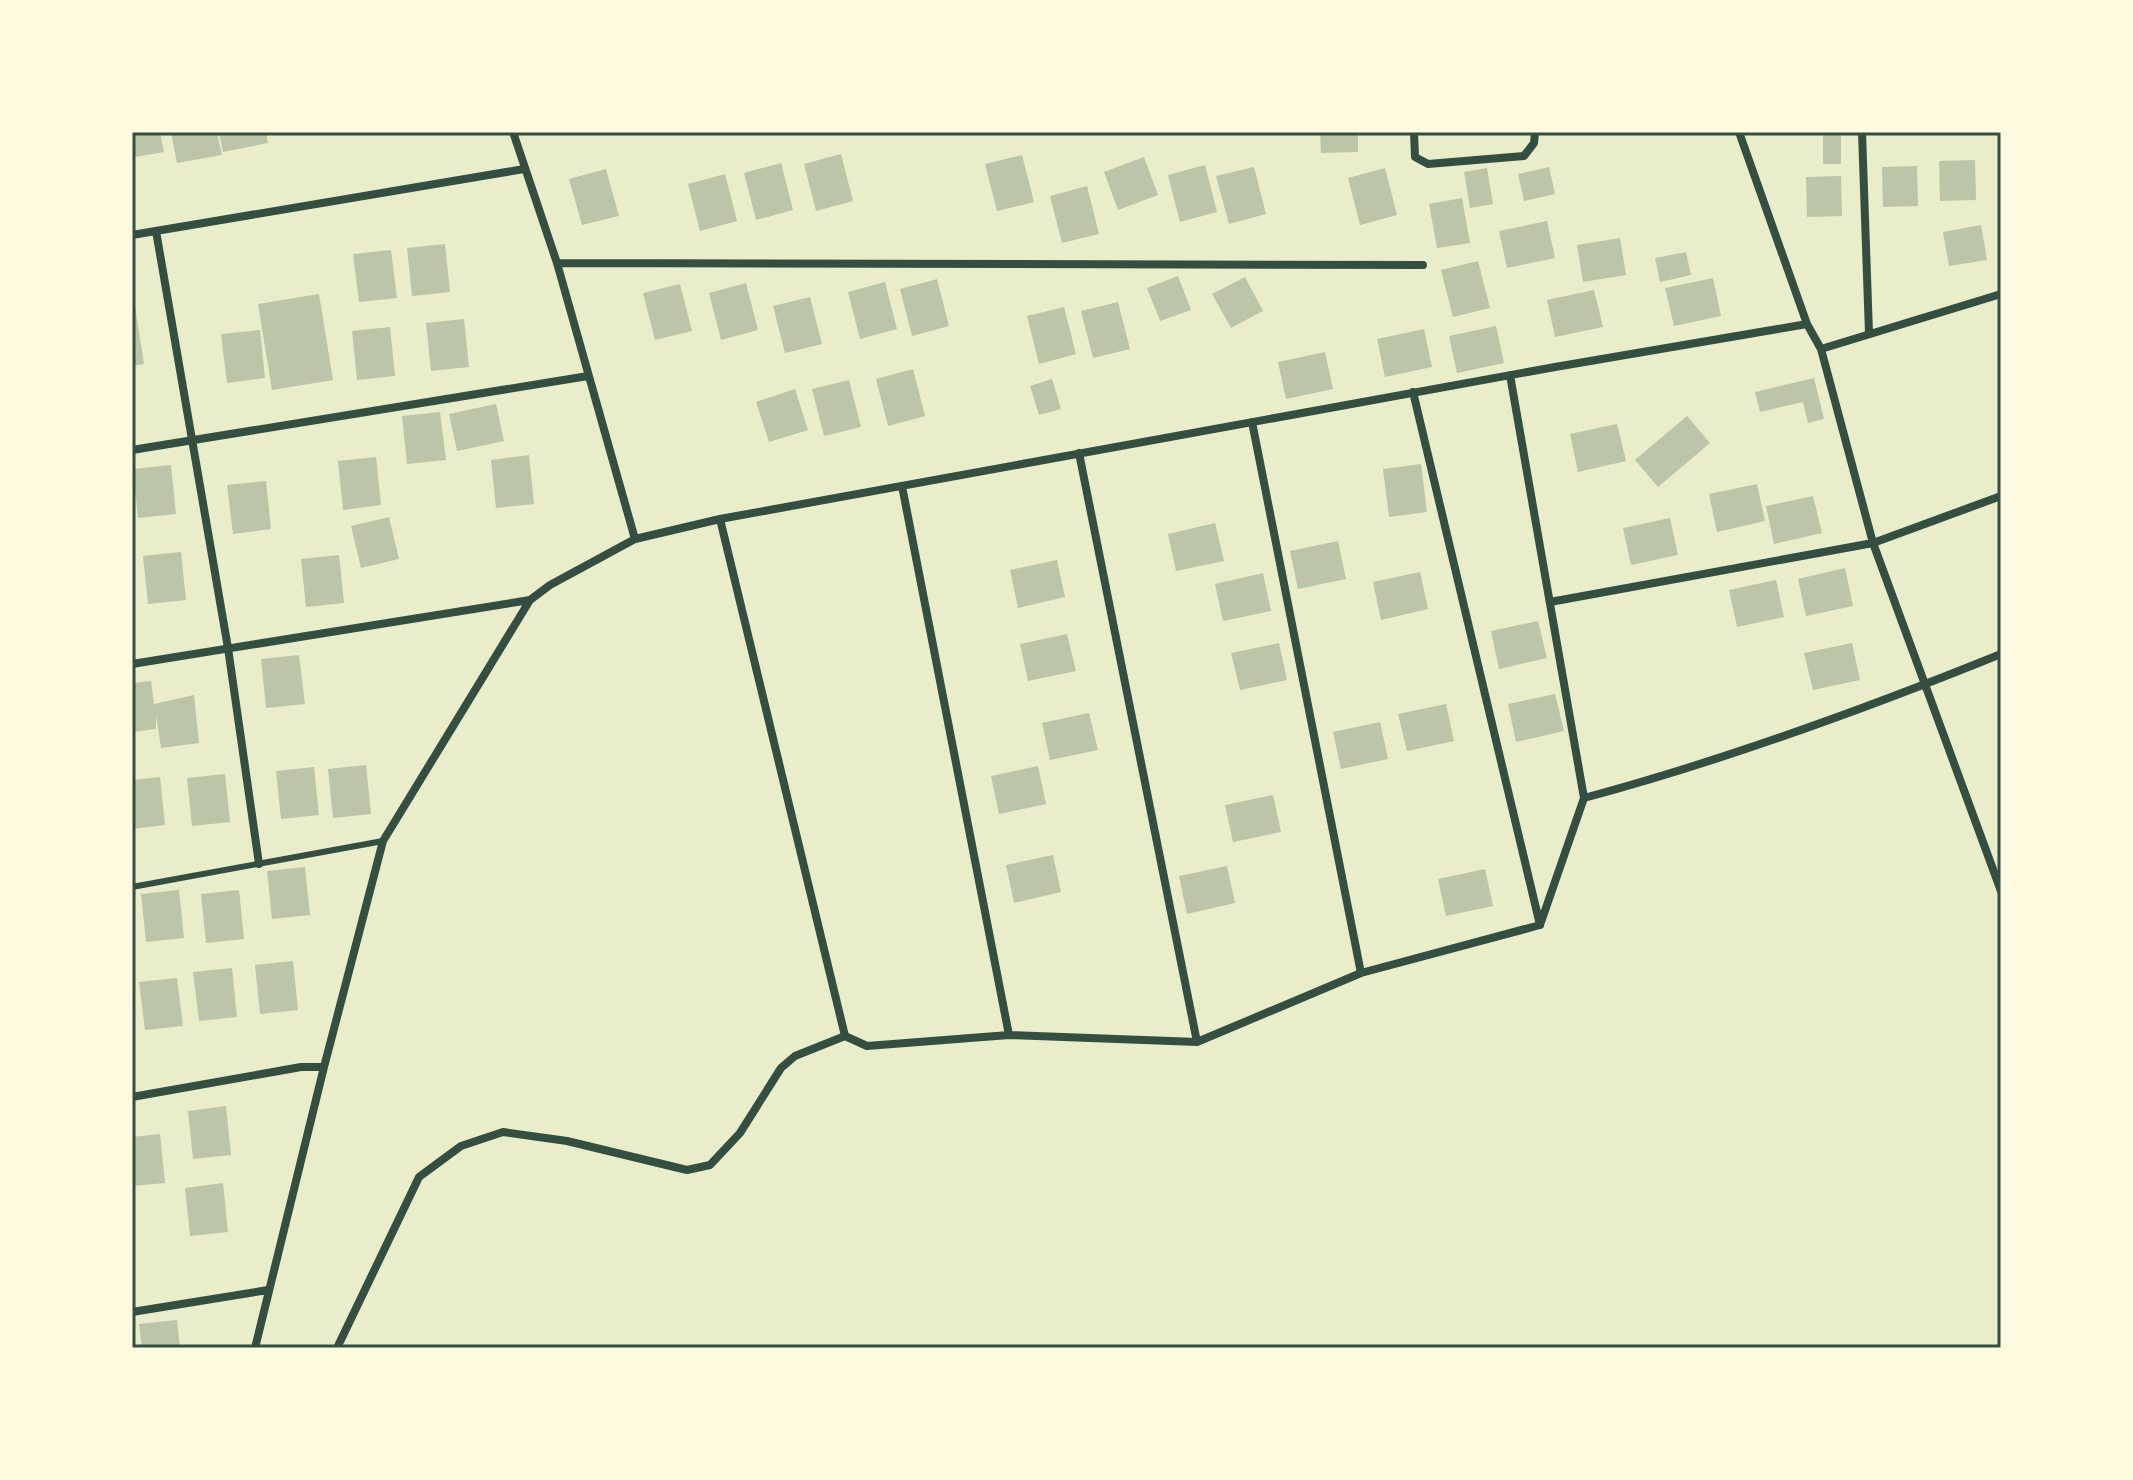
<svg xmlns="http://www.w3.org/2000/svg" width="2133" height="1480" font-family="Lora,serif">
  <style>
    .building { fill: #bcc5a7 }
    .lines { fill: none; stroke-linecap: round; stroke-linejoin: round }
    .service { stroke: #344e41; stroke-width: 6 }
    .minor { stroke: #344e41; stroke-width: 8 }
    .neatline { fill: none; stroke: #344e41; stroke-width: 3 }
  </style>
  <rect width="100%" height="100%" fill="#e9edc9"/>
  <path class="building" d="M132,132h28l4,20 -29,5z
    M171,132h46l5,23 -45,8z
    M219,132h47l2,11 -45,9z
    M1320,132h38v20l-37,1z
    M1823,132h18v32h-18z
    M841,154l12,47 -37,10 -12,-47z
    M1022,155l12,47 -37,9 -12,-47z
    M1144,157l14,38 -40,15 -14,-38z
    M1975,160l1,40 -36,1 -1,-40z
    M781,163l12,47 -37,10 -12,-47z
    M1205,165l12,47 -37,10 -12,-47z
    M1917,166l1,40 -35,1 -1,-40z
    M1254,167l12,47 -37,10 -13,-48z
    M1549,167l6,27 -31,7 -6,-27z
    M1385,168l12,47 -37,10 -12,-47z
    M1487,168l6,36 -23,4 -6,-36z
    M606,169l13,47 -37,9 -13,-46z
    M725,174l12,47 -37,10 -12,-47z
    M1841,176l1,40 -35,1 -1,-40z
    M1087,186l12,48 -37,9 -12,-47z
    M1462,198l8,45 -33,5 -8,-44z
    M1547,221l8,37 -48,10 -8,-37z
    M1981,225l6,35 -38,6 -6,-34z
    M1620,238l6,37 -43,7 -6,-37z
    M445,244l5,48 -38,4 -5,-48z
    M391,250l6,48 -38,4 -6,-48z
    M1686,252l5,23 -31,7 -5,-24z
    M1478,261l12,47 -37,9 -12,-47z
    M1178,276l13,34 -31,11 -13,-33z
    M1245,277l18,34 -32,17 -19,-34z
    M1713,278l8,38 -47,10 -9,-38z
    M937,279l12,47 -37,10 -12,-47z
    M885,282l12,47 -37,10 -12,-47z
    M746,283l12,47 -37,10 -12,-47z
    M680,284l12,47 -37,9 -12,-47z
    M132,287l12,77 -12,2z
    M1594,290l9,37 -48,10 -8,-37z
    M319,294l14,86 -61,10 -14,-86z
    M810,297l12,47 -37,9 -12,-47z
    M1118,302l12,47 -37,9 -12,-47z
    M1064,307l12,47 -37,10 -12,-48z
    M464,319l5,48 -38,4 -5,-48z
    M1496,326l8,37 -47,10 -8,-37z
    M390,327l5,49 -38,4 -5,-49z
    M1424,329l8,38 -47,10 -8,-38z
    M260,330l5,48 -38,5 -6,-49z
    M1325,352l8,37 -47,10 -8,-37z
    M913,369l12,47 -37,10 -12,-47z
    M1814,378l10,41 -16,4 -5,-21 -43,10 -5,-20z
    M1052,379l9,30 -22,6 -9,-29z
    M849,380l12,47 -37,9 -12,-47z
    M795,389l13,41 -39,12 -13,-40z
    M496,404l8,37 -47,10 -8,-37z
    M440,412l6,48 -39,4 -5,-48z
    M1687,416l23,27 -52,44 -23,-27z
    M1617,424l9,37 -48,11 -8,-38z
    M529,455l5,49 -38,4 -5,-48z
    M376,457l5,48 -38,5 -5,-49z
    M1421,464l6,48 -38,5 -6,-48z
    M171,465l5,49 -38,4 -5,-49z
    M266,481l5,48 -38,5 -6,-49z
    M1757,484l8,37 -48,11 -8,-38z
    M1813,496l9,37 -48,11 -8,-38z
    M389,517l10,42 -38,9 -10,-42z
    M1670,518l8,37 -47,10 -8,-37z
    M1215,523l9,38 -48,10 -8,-37z
    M1338,541l8,38 -48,10 -8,-38z
    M181,552l5,48 -38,4 -5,-48z
    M339,555l5,48 -38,4 -5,-48z
    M1057,560l8,37 -47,11 -8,-38z
    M1845,568l8,38 -47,10 -8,-37z
    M1420,572l8,37 -47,11 -8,-38z
    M1263,573l8,38 -48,10 -8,-37z
    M1776,580l8,37 -47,10 -8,-37z
    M1538,621l9,37 -48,11 -8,-38z
    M1067,634l9,37 -48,10 -8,-37z
    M1279,643l8,37 -47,10 -9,-37z
    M1852,643l8,37 -47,10 -9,-37z
    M299,655l6,49 -39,4 -5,-49z
    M151,681l3,23 40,-9 5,48 -38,5 -5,-33v14l-24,3v-49z
    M1555,694l9,37 -48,11 -8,-38z
    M1446,704l8,37 -47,10 -9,-37z
    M1089,713l9,37 -48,10 -8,-37z
    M1380,722l8,37 -47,10 -8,-37z
    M366,765l5,49 -38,4 -5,-49z
    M1038,766l8,38 -47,10 -8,-38z
    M314,767l5,48 -38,4 -5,-48z
    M225,774l5,48 -38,4 -5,-48z
    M160,777l5,48 -33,4v-49z
    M1273,795l8,37 -48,10 -8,-37z
    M1053,855l8,37 -47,11 -8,-38z
    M1227,866l8,37 -48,11 -8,-38z
    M305,867l5,48 -38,4 -5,-48z
    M1485,869l8,37 -47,10 -8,-37z
    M179,890l5,48 -38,4 -5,-48z
    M239,890l5,49 -38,4 -5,-49z
    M293,961l5,49 -38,4 -5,-49z
    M232,968l5,49 -38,4 -6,-49z
    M177,978l6,48 -38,4 -6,-48z
    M226,1106l5,49 -38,4 -5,-48z
    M160,1134l5,49 -33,3v-49z
    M223,1183l5,49 -38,4 -5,-48z
    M177,1320l3,28h-38l-3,-24z"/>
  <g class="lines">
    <path class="service" d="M132,887l251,-46"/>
    <path class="minor" d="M513,132l44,131 78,276
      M1414,132l1,25 13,7 96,-8 10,-13 1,-11
      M1739,132l68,192 14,25 52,194 128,348
      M1862,132l7,201
      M156,231l72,417 31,216
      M132,235l392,-66
      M557,263l866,2
      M1821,349l180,-55
      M1510,375l74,423
      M1413,392l127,533
      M1252,422l109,551
      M132,450l456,-74
      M1079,453l118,589
      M902,486l107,549
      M720,519l125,517 22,10 142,-11 188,7 164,-69 179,-48 44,-127c142,-38 281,-89 417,-144
      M1550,602l323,-59 128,-47
      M132,664l398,-64
      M132,1097l169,-30h23l59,-226 147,-241 20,-15 85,-46 85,-20 835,-152 252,-43
      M132,1312l136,-22
      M255,1348l69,-281
      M337,1348l82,-171 42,-31 42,-14 64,9 120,29 23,-5 30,-32 41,-65 14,-12 50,-20"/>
  </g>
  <rect width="2133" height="1480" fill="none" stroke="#fefae0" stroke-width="268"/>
  <rect x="134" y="134" width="1865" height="1212" class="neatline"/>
</svg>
